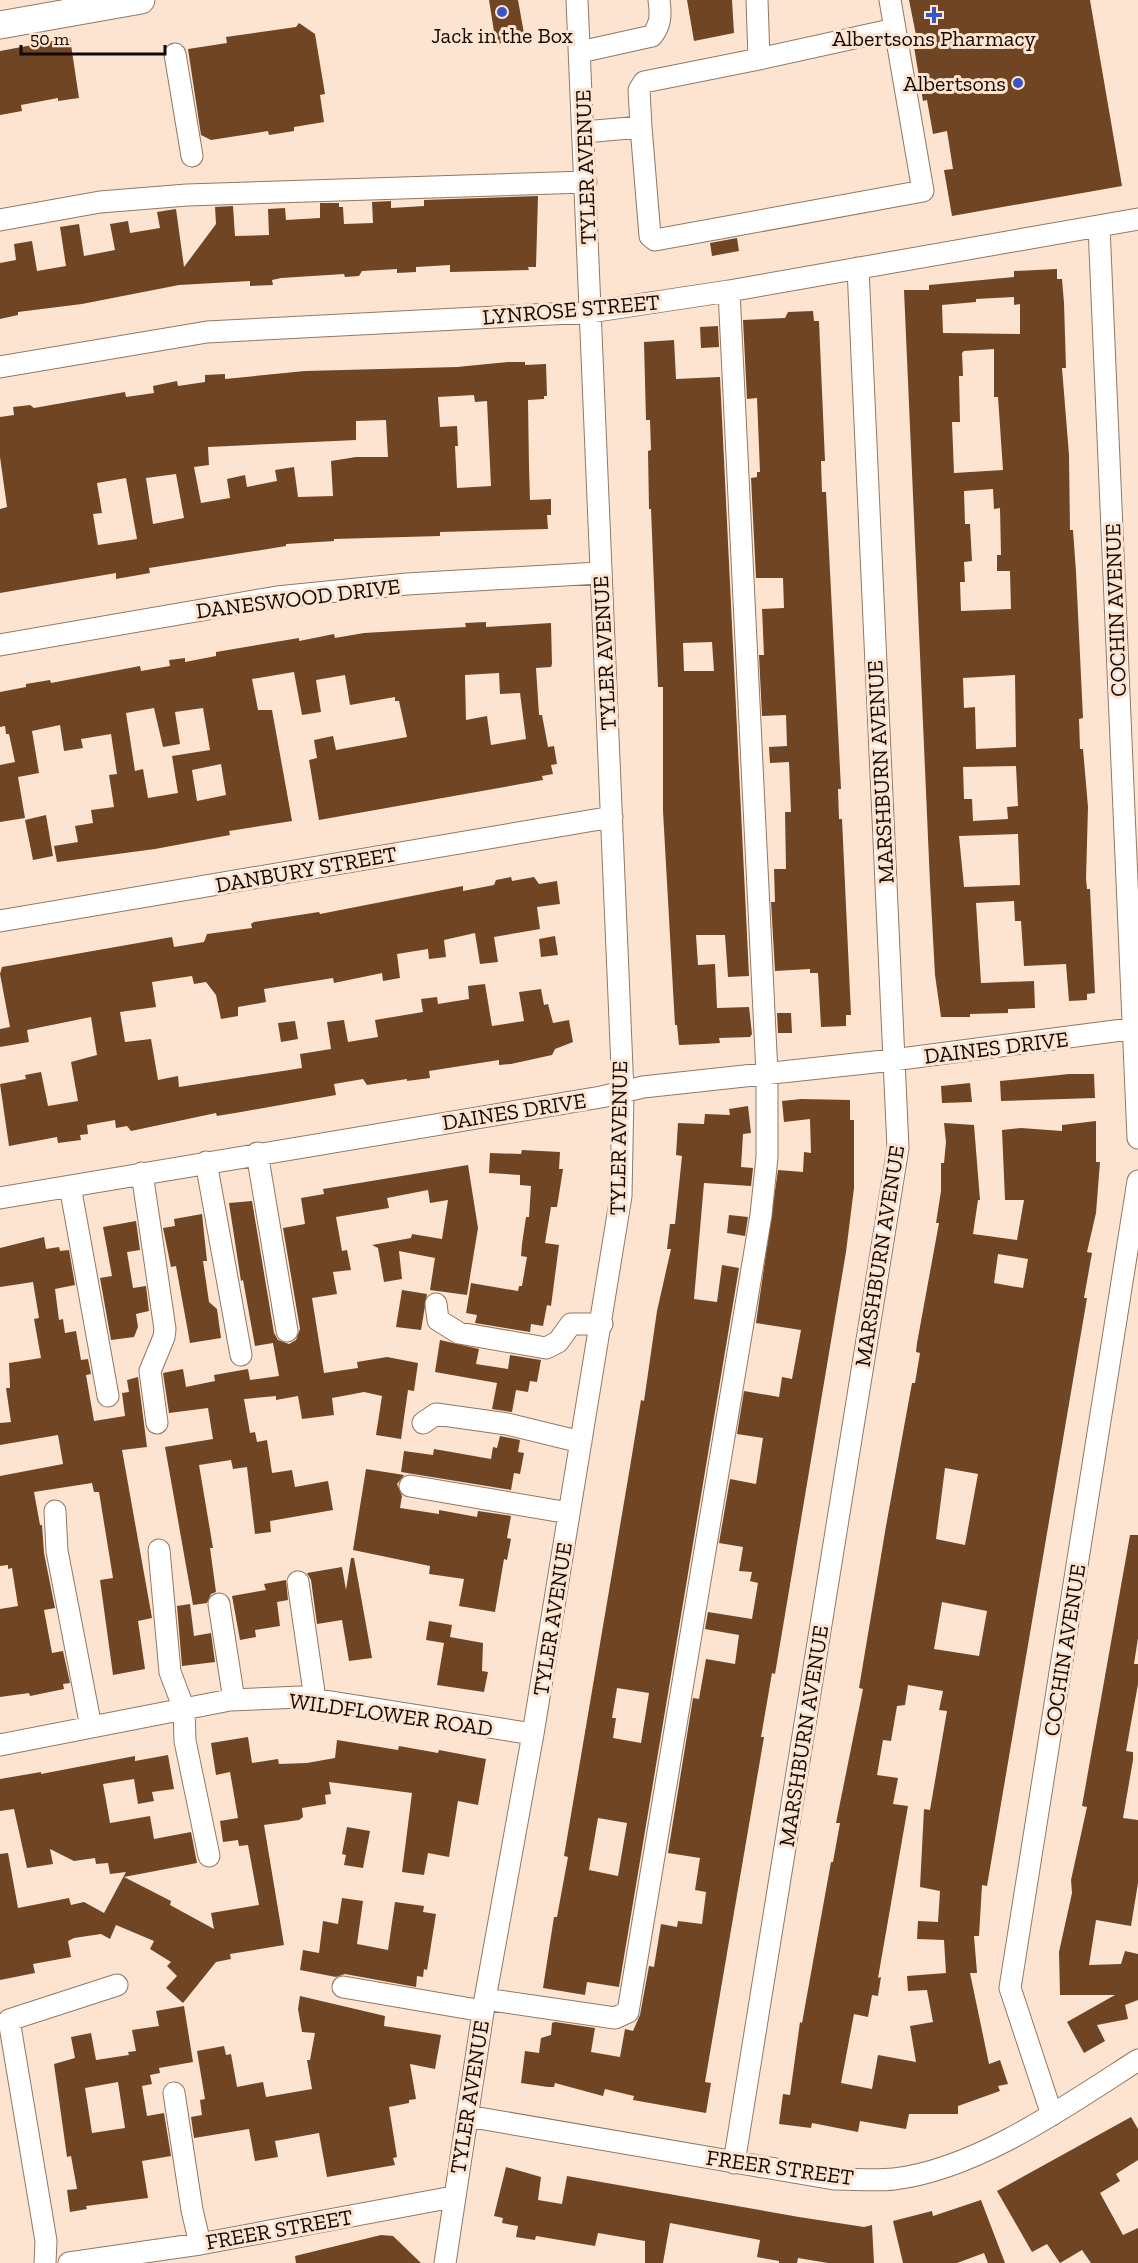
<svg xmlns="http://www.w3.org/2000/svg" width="1138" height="2263" font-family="'Zilla Slab',serif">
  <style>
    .building { fill: #6f4523; fill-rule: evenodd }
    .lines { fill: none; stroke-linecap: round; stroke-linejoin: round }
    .minor-casing { stroke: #937762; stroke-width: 23 }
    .major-casing { stroke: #937762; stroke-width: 29 }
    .minor { stroke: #fff; stroke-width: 21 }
    .major { stroke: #fff; stroke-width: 27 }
    .poi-dot { fill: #3656c7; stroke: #fde4d1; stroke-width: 2 }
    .labels { text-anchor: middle; stroke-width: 6; stroke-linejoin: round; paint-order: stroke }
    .poi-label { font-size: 22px; fill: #130903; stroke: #fde4d1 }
    .street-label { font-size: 22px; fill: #130903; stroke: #fde4d1 }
  </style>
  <rect width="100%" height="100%" fill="#fde4d1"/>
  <path class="building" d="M489,0h29l7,39 -29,5z
    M687,0h45l2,33 -40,8z
    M909,0h181l32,186 -170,30 -8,-46 9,-1 -6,-38 -14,3 -6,-34 -4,1 -11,-66h4z
    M299,23l16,11 10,60 -5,1 4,27 -30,5v4l-25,4 -1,-4 -57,9 -10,-5 -13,-86 39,-6 -1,-6 70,-10z
    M70,38l9,60 -21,3v-3l-37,7 1,6 -22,4v-64z
    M538,196l-2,71h-8l1,3 -79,2v-7l-34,2v5l-19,1v-4l-35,2 -3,5 -14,1 -1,-3 -63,4 -9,2 1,5 -23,1v-5l-71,4 -97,19 -64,8v3l-18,4v-56l16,-3 -2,-16 18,-3 5,30 29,-5 -6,-39 19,-3 5,32 31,-6 -5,-26 18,-3 2,12 30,-5 -3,-16 19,-3 8,58 32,-43 -1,-17 18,-1 2,30 34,-1 -1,-26 17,-1 1,12 34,-2v-15h19v4h4l1,17 29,-1 -1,-21 19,-1v7l33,-2v-6z
    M737,238l2,13 -27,5 -2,-13z
    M1057,269v10h5l2,24 2,65h-4l7,87 1,75h3l3,42 7,146 -4,1 1,30h3l5,58 -2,72 1,10h3l5,104 -8,1v6l-18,1 -3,-37 -42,2 -3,-45h-6l-1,-20 -38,2 5,80 53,-2 1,27 -27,1v4l-38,1v3h-29l-6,-42 -5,-92 -26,-593h25v-5l85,-8v-6zM1014,297v8l6,-1v30l-77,-1 -1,-28 34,-3v-3zM994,349v48h4l5,73 -49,3 -2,-51h8l-1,-46h4l-1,-23 2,-2zM993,489l1,20 6,-1 1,47h-4v16h13l1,38 -50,2 -1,-29h5l-1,-20 8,-1 -2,-37h-5l-1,-33zM1015,675l1,72 -40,2 -1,-42 -11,1 -1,-30zM1016,766l2,40 -11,1 1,12 -35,2 -1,-22h-8l-1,-32zM1018,834l2,51 -56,2 -5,-51z
    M813,311l1,10h5l1,24 5,116h-4l1,31h4l15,297h-3l1,30h3l9,196h-5v11l-25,1 -3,-54h-8v-4l-35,2 -4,-69h4l-1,-33h12l-1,-57h6l-2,-50 -19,1 -1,-16 18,-1 -1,-31 -24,1 -3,-61h5l-2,-46 22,-1 -1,-30h-27l-5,-100 6,-1v-5h3l-3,-74 -10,1 -4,-79 42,-2 3,-6z
    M718,326l1,21 -18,1 -1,-21z
    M674,340l2,39 44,-2 29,599 -21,1 -3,-42h-29l2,30 17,-1 2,44 32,-1 3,27 -2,3 -31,1 1,5 -16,1 -25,1 -2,-20h-2l-12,-214v-124h-5l-7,-178h-2l-1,-58 3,-1 -1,-30h-4l-2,-78zM712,642l2,29h-30l-1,-28z
    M508,362h17v3l21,-1 1,32h-3v3l-16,1 1,68 1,32 21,-1v16h-4l1,14 -108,3v4l-106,3v2l-48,3v2l-137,22 1,5 -34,6v-6l-116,20v-84l7,-2 -7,-50v-40l14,-2 -1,-8 17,-2 4,3 91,-16 1,5 28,-4 -1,-7 24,-5 1,5 27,-4v-7l20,-1v5l80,-8 152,-4zM474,395l1,7 12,-1 4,85 -34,2 -2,-42h3l-1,-20 -17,1 -2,-30zM386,420l2,37h-32l-25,4 2,35 -35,1 -4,-30 -19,3 2,11 -30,6 -2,-12 -18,4 3,19 -29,5 -7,-36 15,-2 -1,-18 148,-7v-19zM176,474l8,44 -31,6 -7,-46zM126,478l11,61 -39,6 -5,-31 9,-1 -5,-30z
    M486,622v5l65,-4 1,41 -1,3 -15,1 3,47h3l6,32 6,-1 3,18 -6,1 2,9 -11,2 1,4 -224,40 -10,-60 8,-2 -3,-18 19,-4 3,14 71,-13 -8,-36h-4v-4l-45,8 -5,-30 -29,5 5,32 -19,3 -8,-43 -42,7 6,31h14l20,111 -63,10 1,4 -75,14 -98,13 -3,-16 24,-4 -3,-16 18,-3 -2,-13 23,-3 -5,-32 8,-1 -6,-40 -30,5 2,9 -19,3 -4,-26 -28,6 7,42 -21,4 7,41 -25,4v-57l15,-3 -6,-28h-3l-1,-8 -5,1v-35l26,-5v-3l24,-4 1,3 89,-17 1,5 29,-5 -1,-6 16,-2v4l31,-6v-4l83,-14v3l35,-7 1,4 29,-5 102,-6 -1,-4zM499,673l1,21 20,-1 6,46 -35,6 -4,-29 -21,4 -1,-45zM154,708l9,39 17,-3 -5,-32 28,-4 7,42 -38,6 6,37 -30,5 -5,-29 -8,2 -9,-58zM221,764l5,31 -29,6 -5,-31z
    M46,815l7,41 -20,4 -8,-40z
    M511,877l1,4 22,-4 5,7 18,-3 3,23 -23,3 3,22 -46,8 4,25 -18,2 -5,-31 -31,7 2,17 -17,2 -1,-10 -31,5 3,24 -17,3 -1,-8 -48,10 -1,-5 -69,11 2,13 -28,5v9l-17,3 -5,-24 -10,-13 -12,2 -2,-8 -40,6 4,25 -36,5 5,30 26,-3 7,41 20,-4 1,11 123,-19 -2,-14 31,-5 -4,-27 17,-2 4,22 30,-5 -3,-17 48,-8 -2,-13 16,-2 1,7 31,-5 -1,-13 17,-2 7,42 32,-5 -5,-29 22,-3 3,16 4,-1 5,19 16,-3 4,22 -18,7 -3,6 -41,9 -12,1v-5l-70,11 1,7 -23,3v-2l-40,6 -4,-6 -29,5 2,11 -95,17 -24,4 -1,-3 -85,18 -4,-5 -11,2 -1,-8 -28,5 1,9 -8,1 1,5 -23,3 -1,-6 -48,9 -9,-62 26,-5 -1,-4 16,-3 7,34 30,-5 -7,-39 26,-7 -6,-38 -64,13 2,12 -29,5v-18l10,-2 -10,-53 2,-7 170,-30 2,10 30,-5 3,-8 45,-6 -1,-4 3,-2 65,-10 1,2 143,-28v5l31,-6 2,-5z
    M555,936l3,19 -17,2 -2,-18z
    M777,1013h14l1,20h-14z
    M295,1021l3,18 -17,3 -3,-19z
    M1069,1074h25l1,24 -94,3 -1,-20z
    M970,1083l2,19 -30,1 -1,-17z
    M801,1099l49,1v20h4v68l-8,64 -71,422 -3,-1 -11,64h3l-59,345 6,1 -5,30 -73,-13 1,-4 -29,-7 -2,7 -48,-13 -1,4h-6l-27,-4 4,-32 14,2 2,-15 10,-3 1,-12 3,-1 40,6 -4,24 29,5 5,-28 8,2 7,-16 9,-49 5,1 7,-43 16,3 1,-6 24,3 4,-32 -11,-2 5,-32 -32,-5 25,-155 6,1 7,-40 29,5 4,-29 -34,-6 3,-17 44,7 6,-36 -8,-2 2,-9 -13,-1 4,-24 -24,-4 11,-64 26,5 7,-46 -26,-4 7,-43 35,6 3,-20 10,2 9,-49 -45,-7 22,-153 25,2 1,-20 7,1 -1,-34 -26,3 -2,-21z
    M748,1106l3,27 -8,1 -2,33 12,1 -2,18 -47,-3 -10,116 23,3 5,-37 17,3 -120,719 -32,-5 -2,13 -42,-7 11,-71h3l11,-60 -4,-1 66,-389 11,-67 3,1 13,-90 14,-62h-4l3,-25h5l7,-68 -6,-1 2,-32 26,1 1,-10 25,1 -1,-6zM617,1688l32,5 -8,50 -28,-5 3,-20h-4zM598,1818l29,5 -9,53 -29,-6z
    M1096,1121v41h4l-4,51 -9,39 5,1 -8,45h3l-100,588 -5,-1 -3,51h-5l3,37h-7l19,91 11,-4 8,24 -10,2 2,5 -42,15v8h-49l-3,15 -46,-8 -2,11 -46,-9 -1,5 -32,-4 4,-30 7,1 10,-73 2,1 29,-161h2l7,-39h-4l27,-134 -4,-1 27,-162 26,-143h3l5,-30 -4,-1 1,-9 22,-120h-3l5,-32v-28h3l2,-21 -2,-19 30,2 6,75h-2l-5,34 44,6 7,-40h-19l-3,-70 19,-2 41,3v-6zM998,1254l30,5 -5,29 -29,-5zM945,1468l33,6 -13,71 -29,-6zM942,1602l45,9 -8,45 -45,-7zM908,1685l35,6 -4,19 8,1 -17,99 -6,-1 -4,78 20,4 -2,31 -20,-1 -1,18 27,1 2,33 -39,3 1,15 19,-1 6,32 -23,4 6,36 -38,-7 -6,34 -31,-6 13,-69 14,3 4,-22 6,1 3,-19 -3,1 30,-172 -15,-2 5,-26 -21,-3 6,-35 8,1 6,-35 8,-1z
    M522,1150l38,2 -1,17h4l-6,38h-6l-6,36 14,2 -8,61 -4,-1 -4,21 -12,-2 -1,8 -55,-9 2,-8 -11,-2 5,-30 47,8 1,-5h3l5,-29 -6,-1 1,-12 4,-27h3l2,-31 -11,-1v-10l-31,-2 1,-20 31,1z
    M468,1165l10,63 -11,67 -37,-5 5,-32 -36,-7 3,28 -18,3 -6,-34 -6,-3 39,-7 1,-4 30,5 6,-39 -18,3 -2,-13 -41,8 2,10 -53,9 6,34 5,-1 4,20 -18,2 4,22 -25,4 12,75 34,-5 -1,-6 30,-5 31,6 -4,28 -6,-1 -7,49 -25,-4 6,-39 -18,-4 -32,6 2,17 -32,4 -4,-23 -22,4v-4l-32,3 6,34 5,-1 2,10 10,-2 5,33 20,-3 3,17 33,-6 5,29 -63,11 1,11 -16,2 -8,-67 -14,2 -2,-9 -32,5 14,83h-3l6,44 -5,2 -4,9 -14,2 -28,-158 48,-8 -5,-31 -39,5 -6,-40 20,-4 3,18 29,-6 -1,-6 34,-6 2,11 29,-4 -6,-33 -18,3 -12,-66 -2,1 -12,-78 23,-2 22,132 4,7 11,4 7,-4 4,-11 -17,-101 22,-4 -4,-26 23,-4 -1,-5z
    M202,1214l5,47h-4l6,41 8,7 4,29 -31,5 -14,-77 -5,1 -8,-39 12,-2 -1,-7z
    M729,1215l19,2 -3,19 -18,-3z
    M136,1221l4,29 -13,2 6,36 13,-2 3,25 -13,3 2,13 -4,10 -23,3 -11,-62 12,-2 -9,-49z
    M44,1237l2,12 13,-2 1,4 9,-1 6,35 -20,4 4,31 4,-1 2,14 11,-2 5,29 7,-1 3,15 -5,1 8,46 31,-5 -3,-23 7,-1 -2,-12 11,-3 9,70 -25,3 30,168 -14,3 7,48 -32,6 -13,-95 13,-2 -14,-86h-5l-2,-9 -58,9 6,33h2l2,28 11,55 -11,2 8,43 11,-2 7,32 -7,1 1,5 -34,7 -1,-3 -29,4v-88l18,-3 -6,-38 -4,1v-4l-8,1v-90l63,-12 -5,-29 -58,10v-22l11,-1 -5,-34h4l-1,-25 32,-5 -7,-39 5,-1 -6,-36 -33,5v-39z
    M402,1290l25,4 -6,36 -25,-3z
    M440,1340l39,9 -3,15 32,5 2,-14 31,5 -4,22 -7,-1 -2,11 -12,-2 -4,22 -20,-3 5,-26 -62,-11z
    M500,1436l20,4 -2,12 6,1 -4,21 -6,-1 -3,17 -110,-18 3,-21 29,4 1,-6 57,10 2,-12 4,1z
    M366,1469l38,6 -7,9 5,12 -2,12 39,6v-4l38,7 1,-6 33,5 -4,22 4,1 -4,21 -3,-1 -9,53 -36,-6 5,-27 -35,-5 1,-8 -77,-16z
    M1130,1535h8v103l-4,26h4v20l-12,67 7,1v8l-10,58 15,2v63l-7,43 -35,-6 -7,45 32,-1 4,-13 13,3v46l-13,5 3,14 -31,6 8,16 -21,12 -17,-31 48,-27h-55l-1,-43 13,-59 -1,-13 16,-73 -5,-1z
    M351,1558h3l18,100 -23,3 -7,-41 -25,4 -6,-44 -4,-7 35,-6 4,23z
    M286,1580l2,20 -11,2 3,24 -25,4 1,7 -16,3 -8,-44 34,-6 -2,-6z
    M190,1604l4,32 17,-3 4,29 -33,4 -5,-60z
    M429,1621l23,4 -2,12 33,6 -1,28 6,1 -4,20 -47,-7 7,-42 -18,-3z
    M248,1737l4,26 26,-4 1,5 28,-1 28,-5 2,-18 61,10 1,-4 39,7 1,-3 47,9 -8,46 -20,-4 -9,56 -21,-4 -4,22 -22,-3 10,-79 -83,-11 2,12 -6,1 1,9 -24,4 1,9 -4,3 -35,5 20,120 -54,9 1,5 -15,3 -33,41 -17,-15 11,-12 -10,-10 4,-4 -21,-13 4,-8 -38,-16 -6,14 -9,-5 -27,4 -6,3 3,16 -38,7 2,9 -35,7v-126l8,-1 10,55 51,-10 2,7 13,-3 20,11 22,-41 -16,2 -2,-11 -12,1 -1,-6 -21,3 -24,-12 3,15 -26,4 -13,-59 -14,2v-32l41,-7v2l94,-18v5l33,-6 6,34 -22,3 2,9 -16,3 -4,-25 -31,5 7,39 40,-7 4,23 37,-7 6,31 -73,14 47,24 -1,4 44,24 -3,-16 48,-8 -11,-60 -9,1 -1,-6 -15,2 -3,-21 18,-3 -8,-46 -14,3 -5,-32z
    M347,1827l23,4 -7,37 -19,-3 2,-10 -4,-1z
    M342,1898l21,3 -6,43 31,6 7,-48 29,4 -1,6 13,2 -9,56 -3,-1 -1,8 -6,-1 -1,11 -71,-13 -9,3 -36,-7 3,-20 16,3 4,-32 15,3z
    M300,1996l85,20 -1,10 57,9 -6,34 -25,-5 6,35 -7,1v3l-20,4 8,50 -4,1 2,7 -68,12 -8,-44 -44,8 3,16 -23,4 -6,-32 -55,9 -3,-21 11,-2 -2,-15 5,-1 -8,-48 27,-5 2,9 5,-1 6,33 26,-5 3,15 46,-8 -5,-29h3l5,-27 -13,-1 -4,-23z
    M184,2006l9,56 -34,6 1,5 -10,2 2,9 -10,2 5,30 17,-3 7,43 -29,5 6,37 -62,8 1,3 -17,3 -3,-22 10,-1 -6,-33 -4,1 -13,-93 21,-6 -4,-21 20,-4 5,27 33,-5 -1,-3 8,-1 -4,-21 27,-4 -3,-15zM118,2082l7,46 -33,5 -7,-45z
    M1131,2117l7,12v31l-22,14 4,7 -20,12 23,42 15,-7v35h-47l-9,-13 -22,13 -13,-19 -15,8 -35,-61z
    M506,2167l35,10 -3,23 24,4 5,-28 232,41 65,10 8,-2 2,38h-46l-30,-5 -1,5h-18v-2l-22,-4 3,-17 -90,-17 -7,40h-18v-22l-47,-8 -3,13 -59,-10 -1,4 -19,-3 2,-11 -16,-3 1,-5 -9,-2z
    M981,2200l24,63h-17l-4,-10 -27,10h-54l-10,-42 39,-10 1,5z
    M381,2235l12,1 28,27h-125l-1,-7z"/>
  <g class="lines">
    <defs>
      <path id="minor" d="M580,52l72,-16c9,-12 9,-21 7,-36
        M175,54l17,102
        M759,59l136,-30
        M641,127l-2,-37 5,-8 115,-23 -2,-59
        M584,132l57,-5 9,109 5,4 268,-49 -33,-191
        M0,220l100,-18 87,-7 399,-13
        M1099,226l39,912
        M0,367l207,-35 383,-20 139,-21 409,-72
        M0,645l277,-48 130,-13 192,-11
        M0,921l612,-104
        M257,1153l30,178
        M206,1162l35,193
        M142,1173l23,156 -1,8 -14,34 7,52
        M70,1186l38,210
        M0,1198l601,-101 42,-10 250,-27 245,-32
        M436,1304l2,16 21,13 87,15 12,-6 13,-18h31
        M423,1423l13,-9 71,10 74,18
        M410,1486l159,27
        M55,1511l2,40 34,176
        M159,1550l11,122 14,37 1,32 24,115
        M298,1582l17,117
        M219,1604l15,96
        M0,1745l230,-45 70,-3 233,37
        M343,1987l140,24
        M485,1999l130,19 13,-6 133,-797 6,-58v-83l-38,-783
        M174,2093l18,117 8,34
        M1052,2115l-42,-127 128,-807
        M467,2116l367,63c20,0 41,2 60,0 84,-10 174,-74 244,-119
        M734,2163l164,-1015 -40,-880
        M45,2263l1,-22 -37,-221 108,-35
        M69,2263l131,-19 253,-47
        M445,2263l40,-264 48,-265 88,-538 2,-104 -46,-1092"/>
      <path id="major" d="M0,25l141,-25"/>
    </defs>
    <use href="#minor" class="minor-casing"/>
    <use href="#major" class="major-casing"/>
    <use href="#minor" class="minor"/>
    <use href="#major" class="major"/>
  </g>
  <g class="poi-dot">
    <circle cx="502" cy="12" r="6"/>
    <path d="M931 6h6v6h6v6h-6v6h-6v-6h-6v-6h6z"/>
    <circle cx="1018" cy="83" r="6"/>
  </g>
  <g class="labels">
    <g class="poi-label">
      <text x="502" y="43">Jack in the Box</text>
      <text x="934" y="46">Albertsons Pharmacy</text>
      <text x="1006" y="91" text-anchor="end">Albertsons</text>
    </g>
    <g class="street-label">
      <text transform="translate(585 167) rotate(-92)" y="8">TYLER AVENUE</text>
      <text transform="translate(571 309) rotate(-5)" y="8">LYNROSE STREET</text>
      <text transform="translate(298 598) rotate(-7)" y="8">DANESWOOD DRIVE</text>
      <text transform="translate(1115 610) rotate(-92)" y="8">COCHIN AVENUE</text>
      <text transform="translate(604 653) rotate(-93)" y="8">TYLER AVENUE</text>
      <text transform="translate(880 772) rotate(-93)" y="8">MARSHBURN AVENUE</text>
      <text transform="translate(306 869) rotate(-10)" y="8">DANBURY STREET</text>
      <text transform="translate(996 1047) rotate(-7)" y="8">DAINES DRIVE</text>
      <text transform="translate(514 1111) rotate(-9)" y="8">DAINES DRIVE</text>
      <text transform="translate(618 1138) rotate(-89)" y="8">TYLER AVENUE</text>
      <text transform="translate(879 1256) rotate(-81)" y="8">MARSHBURN AVENUE</text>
      <text transform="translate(552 1619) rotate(-81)" y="8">TYLER AVENUE</text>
      <text transform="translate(1064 1650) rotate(-81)" y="8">COCHIN AVENUE</text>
      <text transform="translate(391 1714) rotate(8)" y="8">WILDFLOWER ROAD</text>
      <text transform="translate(803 1736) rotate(-81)" y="8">MARSHBURN AVENUE</text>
      <text transform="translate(469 2097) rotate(-81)" y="8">TYLER AVENUE</text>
      <text transform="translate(780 2167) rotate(8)" y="8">FREER STREET</text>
      <text transform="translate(279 2229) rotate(-10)" y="8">FREER STREET</text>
    </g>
  </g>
  <path d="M21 45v9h144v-9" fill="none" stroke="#130903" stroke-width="3"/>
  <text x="30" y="45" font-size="18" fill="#130903" stroke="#fde4d1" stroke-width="4.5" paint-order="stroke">50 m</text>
</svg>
